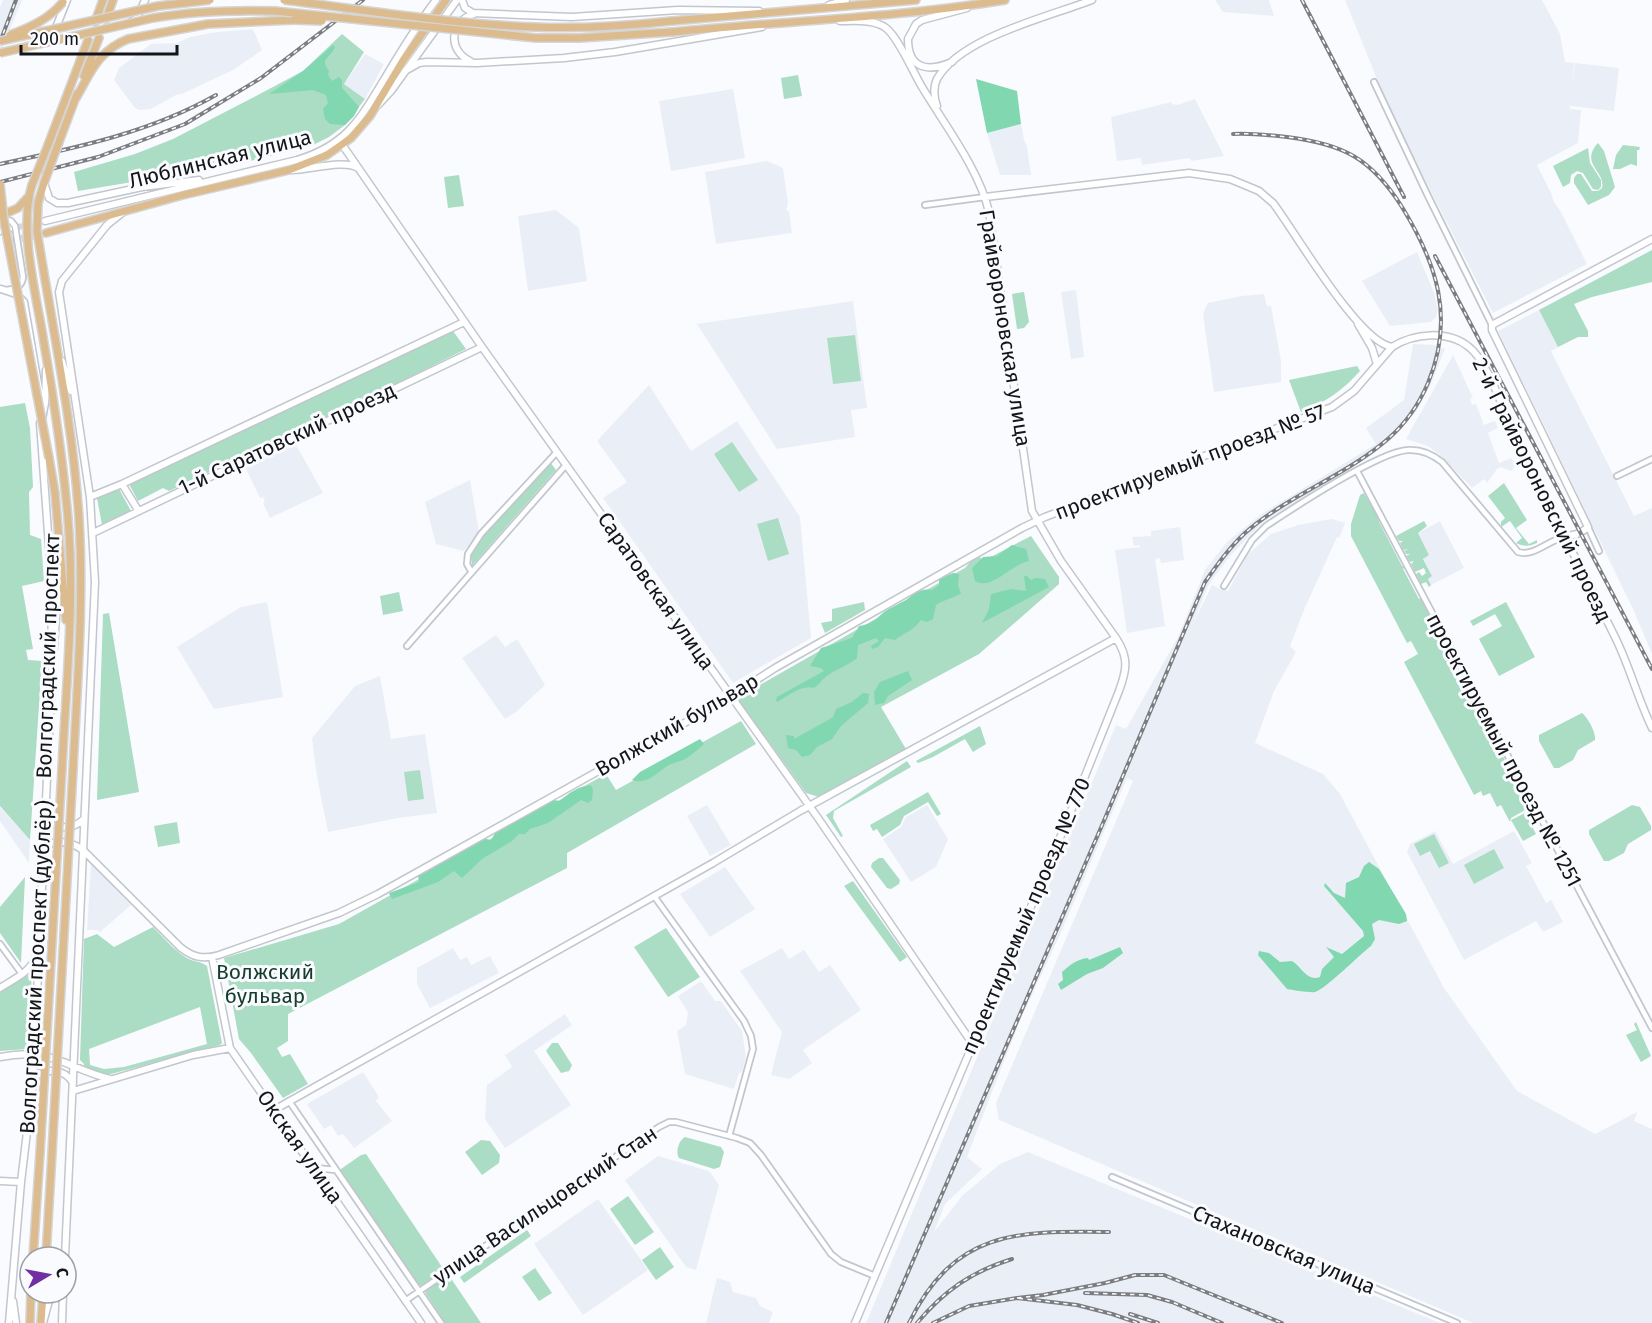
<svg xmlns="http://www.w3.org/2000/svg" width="1652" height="1323" font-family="'Fira Sans',sans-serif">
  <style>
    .built { fill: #eaeff7 }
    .green { fill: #abdcc4; fill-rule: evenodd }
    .forest { fill: #81d7af }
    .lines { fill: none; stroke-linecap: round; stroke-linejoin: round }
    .secondary-tunnel { stroke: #d6d8db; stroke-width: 6; stroke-dasharray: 6 3; stroke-linecap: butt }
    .primary-tunnel { stroke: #d6d8db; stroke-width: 7; stroke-dasharray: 7 3.5; stroke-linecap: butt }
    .street-casing { stroke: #c2c6ce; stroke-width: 8 }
    .secondary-casing { stroke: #c2c6ce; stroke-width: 9 }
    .primary-casing { stroke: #d5d5d5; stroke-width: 10 }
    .street { stroke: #fff; stroke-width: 4.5 }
    .secondary { stroke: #fff; stroke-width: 6 }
    .primary { stroke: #dcbb8f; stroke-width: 7 }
    .rail-casing { stroke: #7b7d80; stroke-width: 4 }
    .rail { stroke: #f9fbfe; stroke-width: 1.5; stroke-dasharray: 4.5; stroke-linecap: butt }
    .primary-bridge-casing { stroke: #d5d5d5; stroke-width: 10; stroke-linecap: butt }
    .primary-bridge { stroke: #dcbb8f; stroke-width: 7 }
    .labels { text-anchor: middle; stroke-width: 6; stroke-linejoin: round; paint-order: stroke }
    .street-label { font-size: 21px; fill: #131517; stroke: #f9fbfe }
    .park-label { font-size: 21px; fill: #163c2c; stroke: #f9fbfe }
  </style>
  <rect width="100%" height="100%" fill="#f9fbfe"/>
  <path class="built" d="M3,0h19l-22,53v-46z
    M1215,0h54l5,16 -51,-4z
    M1345,0h197l18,34 5,28 9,1 -2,23 3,-23 44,5 -5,43 -44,-5v3l11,1 -3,33 -41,22 14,28 3,9 7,10 26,52 -94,49 -92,-180 -24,-54z
    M253,29l9,21 -29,20 -51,24 -6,1 -25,14 -12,1 -4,-2 -21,-28 5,-12 32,-24 26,-1 13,-6 27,-5z
    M365,54l19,10 -19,35 -21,-15z
    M733,89l12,69 -74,13 -12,-70z
    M1195,99l29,57 -33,5 -1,-3 -48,7 -1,-7 -24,3 -6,-44 60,-15 1,2 5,1z
    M1021,124l3,16 3,6 4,29h-31l-13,-42z
    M767,161l16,7 5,35 -2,7 3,2 3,21 -76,11 -11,-72z
    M556,210l23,18 8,53 -59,10 -10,-75z
    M1417,252l17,41 4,16 -2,8 -5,5 -41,4 -28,-45z
    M1076,290l8,67 -13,2 -10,-67z
    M1264,294l3,12h4l10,55v21l-67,10 -11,-78 5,-11 34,-7z
    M853,301l14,107 -16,2 4,27 -78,12 -80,-125z
    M1539,310l19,37 -7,4 83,165 18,-8v146l-19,-45 -135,-278z
    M1413,344l20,1 12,4 -15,37 -13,24 -23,27 -9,8 -33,23 -90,55 -31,32 -16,21 -7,10 -15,38 19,-39 10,5 1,-1 5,2 20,-37 23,-20 27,-9 22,-4 12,-2 13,4 -6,15 -2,-1 -33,73 -14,36 6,6 -22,39 -19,52 68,31 17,20 104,194 73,103 78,43 42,-22 -3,9 18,8v194h-179l-474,-203 -3,-17 137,-322 -6,-3 -68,159 -38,81 -38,97 -16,42 15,12 -37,35 -11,28 29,-37 37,-31 28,-12 412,171h-574l250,-598 10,4 52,-92 27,-67 22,-28 36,-29 113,-69 -10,-16 38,-28z
    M1453,355l20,43 -3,1 2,6 4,-1 8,21 11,-4 3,7 -10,5 11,30 12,-5 6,7 -6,6 -10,-4 -4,2 -10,14 -3,-4 -12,9 -32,-33 -12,-9 -22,-7z
    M649,385l42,66 46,-30 63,96 11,121 -78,45 -130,-185 24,-16 -30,-41z
    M295,443l28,50 -53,25 -7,-15 2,-1 -2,-5 -3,1 -14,-29 3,-4z
    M470,480l9,52 -15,19 -28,-7 -11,-42z
    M1440,521l24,47 -33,17 -3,-6 4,-3 -9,-18 6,-3 -11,-22z
    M1180,527l4,33 -23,3 -1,-5 -5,1 10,67 -38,7 -12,-83 25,-3v-2l-6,1 -2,-9 19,-1v-5z
    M267,602l16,95 -69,12 -37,-62 64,-40z
    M496,635l9,12 12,-8 28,46 -29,27 -11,7 -43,-61z
    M380,676l11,63 34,-5 12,79 -39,5 -70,14 -11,-55 -5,-39 43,-52z
    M707,805l24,40 -21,11 -23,-40z
    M927,805l21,34 -12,28 -25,15 -28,-43 18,-12 5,-10z
    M0,807l30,33 -1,23 -29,-42z
    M1435,831l18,33 61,-33 18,32 -6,3 20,37 5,-3 12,22 -20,10 -7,-11 -72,39 -57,-108 3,-8z
    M91,864l40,41 -31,27 -3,-2h-10z
    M725,867l30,42 -45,28 -30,-43z
    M453,948l7,12 7,-3 4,8 19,-9 9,17 -69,35 -13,-24v-16z
    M782,948l7,11 15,-9 15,22 11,-7 31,45 -58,40 9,13 -23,16 -18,-4 11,-43 -42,-61z
    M701,981l14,20h6l21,30 4,26 -4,15 -3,1 -5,16 -49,-15 -8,-43 9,-6 2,-12 -10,-17z
    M565,1014l7,11 -38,26 37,54 -66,43 -20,-29 2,-34 25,-18 -7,-12z
    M363,1072l16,25 -3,4 16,20 -38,27 -11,-14 -5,2 -7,-11 -7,4 -17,-25z
    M658,1156l51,15 10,14 -23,85 -10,-3 -61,-87z
    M598,1199l50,71 -65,45 -49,-71z
    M717,1278l13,4 3,10 23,6 4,8 13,6 -4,11h-63z"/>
  <path class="green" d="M342,34l22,18 -20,32 21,15 -20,26 -16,12 -18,9 -81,20 -35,6 -1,-8 -20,3 1,8 -97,16 -4,-19 61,-18 38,-15 83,-43 47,-25z
    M798,75l4,21 -18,3 -3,-21z
    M1598,143l6,8 11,36 -6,8 -21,10 -14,-22v-5l3,-4h4l11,17h6l4,-3c4,-17 -23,-24 -4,-45z
    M1623,145l17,2 -1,3h-2v16l-6,-2 -11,5h-7l3,-14z
    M1588,148l2,15 11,17v7l-3,3 -5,-1 -10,-16 -6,-2 -6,4 -1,8 -7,4 -10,-21z
    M459,175l5,31 -16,2 -4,-31z
    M1652,250v32l-60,15 -18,7 14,27v6h-10l-20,10 -19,-37z
    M1024,292l5,30 -5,6 -7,1 -5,-35z
    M453,331l13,18 -68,34 -229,108 -6,-3 -25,13 -9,-17 47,-24z
    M855,335l6,46 -28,3 -6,-46z
    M1357,366l3,5c-19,21 -33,30 -59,41l-12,-32z
    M25,403l5,25 3,59 -4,5 1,43 11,4 3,42 -22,5 11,63 -7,1 2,10 14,1 -12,179 -30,-34v-399z
    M732,442l26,38 -19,12 -25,-38z
    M550,462l6,8 -84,96 -1,-11 12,-19z
    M1504,483l23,37 -11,8 13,16 8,-4v3c-7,3 -13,4 -21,0l6,-5 -12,-17 -9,6v-5l4,-4 -17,-22z
    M119,489l12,22 -29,14 -5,-27z
    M1364,493l15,26v3l23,44 3,1 -2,2 16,30 2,-1 2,2 8,17 -1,2 19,37 3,-1 44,83 1,2 -2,1 14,27 2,-1 3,5 -5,4 18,33 -16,9 -1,4 -9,-17 -4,2 -7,-14 -7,3 -2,-5 -7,4 -70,-133 14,-8 -7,-13 -4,2 -56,-107v-12l9,-29z
    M778,518l11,36 -21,7 -11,-37z
    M1424,521l3,5 -9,7 11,22 -6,4 9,17 -4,3 3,6 -2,2 -3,-5 -5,2 -5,-10 3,-2 3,4 4,-3 -2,-5 -9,4 -4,-8 3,-3 -4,1 -4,-6 4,-2h-4l-2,-3 4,-2 -5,1 -3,-7 3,-2h-4l-3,-5z
    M1031,536l28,41v7l-80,70 -98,53 25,42 -87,48 -13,-4 -69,-95 228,-130 7,-8 8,-3 3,4z
    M399,592l4,19 -20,4 -3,-19z
    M864,602l1,8 -40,23 -4,-10 11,-2v-12z
    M1506,602l29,55 -36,19 -20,-37 23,-13 -7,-12 -22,12 -3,-5z
    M109,613l30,179 -42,8 6,-186z
    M1582,713c6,5 14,19 13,27l-17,10 -5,10 -14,8h-5l-15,-27v-6z
    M741,721l15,23 -189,109v15l-279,146v27l-11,7 5,9 8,-3 18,30 -25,14 -32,-45 -12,-14 -15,-81 115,-34 267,-150 10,16z
    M980,726l6,18 -13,8 -8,-13 -32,18 -15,6 -2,-2z
    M907,761l4,6 -77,44 -1,7 10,18 -2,1 -15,-22z
    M420,770l4,29 -16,2 -4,-29z
    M928,792l13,22 -4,2 -9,-14 -24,14 -4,9 -18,12 -5,-8 -4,2 -3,-6z
    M1632,805l8,2 11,19v4l-23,14 -4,9 -15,8h-5l-15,-27v-4z
    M1525,813l11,21 -13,7 -12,-21z
    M177,822l3,21 -22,4 -4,-21z
    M1434,834l15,29 -10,5 -9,-17 -10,5 -6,-12z
    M1494,849l10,19 -30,16 -10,-19z
    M879,858h4l17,22 -1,4 -8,5 -4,-1 -16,-21 1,-4z
    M25,877l-4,86 -21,-30v-26z
    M853,881l54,76 -7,5 -56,-76z
    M153,927c10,10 20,22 32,30 7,5 16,4 22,9l15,77 -2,2 -113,30 -23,-9v-2l-4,-4 4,-121 13,-5 17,13zM200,1007l7,37 -83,23 -20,2 -14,-4 -1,-16z
    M666,928l34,49 -32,20 -34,-50z
    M32,973l-5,76 -27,2v-59z
    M1636,1022l15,34 -10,6 -15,-27 11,-5 -3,-6z
    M552,1043h6l14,22 -3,6 -8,2 -15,-22z
    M685,1137l36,10 3,5 -4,15 -6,2 -35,-11c-4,-6 0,-18 6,-21z
    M481,1140l9,1 10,14 -1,8 -17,12 -17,-23z
    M366,1154l76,113 -1,5 -19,13h-4l-77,-110v-6l20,-14z
    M628,1196l26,36 -19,13 -25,-36z
    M527,1230l4,6 -67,47 -4,-6z
    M660,1247l14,20 -18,13 -14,-20z
    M535,1268l17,25 -13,8 -17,-24z
    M449,1275l1,2 31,46h-36l-20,-31 20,-16z"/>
  <path class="forest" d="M333,45l2,2c-5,12 -16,11 -6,24l-1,4 4,6 7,-4 3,3v8l17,19 -5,9 -9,9 -15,-1 -5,-5 -2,-10 5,-6 -2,-8 -13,-5 -44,4 34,-23z
    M976,79l41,12 4,33 -34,9z
    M1012,545l14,4 3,12c-18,3 -37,30 -54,20l-3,-13 11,-11 14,-1z
    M953,573l6,1 -1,12 3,7c-8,6 -17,6 -25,12l-3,14 -6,3 -6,-2c-10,13 -15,11 -26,20l-10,-2 -7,9 -6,2 -1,-3 8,-5 -3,-3 -18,7 -1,13c-8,7 -20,11 -29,17 -6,4 -8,9 -14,13 -12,-4 -26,8 -37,14l-1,-2 1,-3 47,-26 -3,-3 -11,-2 11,-18 31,-10 7,-12c13,-2 16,-6 25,-14 7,-5 15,-8 22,-12 9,-6 13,-12 26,-10l7,-5v-6z
    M1024,576h3l4,4 5,-2 9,1 4,8 -67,36 7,-14 2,-15 20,-5 15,2z
    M908,671l4,9 -24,16 -4,7 -9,2 -1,-13 6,-10z
    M863,693l6,1 -1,9 -27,23 -9,13 -15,8 -7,8 -8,2 -6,-7 -8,-2 -2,-13 8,1v3l36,-20 3,-2 3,-8 16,-7z
    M700,739l4,5c-6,5 -12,11 -19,15 -6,3 -13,4 -18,7 -11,8 -21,19 -35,14l8,-8z
    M591,785l2,5 -1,10 -4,3 -7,-3 -33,23 -18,6 -5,5h-6l-7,7 -30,18 -20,19 -8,-7 -16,11 -46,17 -3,-6 30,-11 -1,-6c21,-15 43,-23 64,-38l9,2 6,-10 27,-15 6,-1 24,-14 6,1c10,-9 17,-14 31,-16z
    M1369,862l10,7 27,45 1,7 -8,3 -20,-4 -7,4 3,15 -4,7c-13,10 -44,42 -56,46 -5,1 -22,-2 -28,-3l-29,-34 1,-4 10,2 11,9 12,-1c10,6 15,21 28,16l2,-8 12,-12 -8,-10 16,7 22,-18 -1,-5 -39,-45 1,-3 9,10 11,5 1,-15 13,-6 5,-11z
    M1120,947l3,6 -20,15 -16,6 -26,16 -3,-6 5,-4 -1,-8c8,-7 15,-13 26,-14l1,2z"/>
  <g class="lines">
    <path class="secondary-tunnel" d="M9,229l33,-7"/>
    <path class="primary-tunnel" d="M11,241l32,-7"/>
    <defs>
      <path id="street" d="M1374,82l54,114 64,129
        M925,205l60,-8
        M1,218l10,3 4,5 8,51c-1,10 -8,12 -17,13
        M1357,471l295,557
        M1617,476l35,-17
        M1588,527l11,24
        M471,571l-4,-7 1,-10 13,-20 76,-82
        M1224,586l28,-46 14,-14c27,-18 114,-75 142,-76 14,-1 24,4 34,12l76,90c16,5 31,-12 46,-15
        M407,646l159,-181
        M654,896l90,125 7,15 2,13 -24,87
        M0,944l22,30
        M289,1101l152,222
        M315,1168l21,2
        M1112,1177l345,146
        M405,1301l254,-174 10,-5h7l61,16 13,5 11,12 70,99 10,8 34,14"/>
      <path id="secondary" d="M462,0l3,8 8,5 99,4 106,-7 81,1
        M829,5l17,-5
        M840,21c14,0 34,-2 46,7 12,9 27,44 36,59 22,37 57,82 67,125l43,299 29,50 55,77c13,20 11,31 3,53l-54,135 -210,497
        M129,23l8,-5 8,-18
        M51,40l16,-40
        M470,61c-23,-11 -20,-40 4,-47
        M952,62c-23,10 -44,8 -44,-23l8,-15 6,-4 45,-12
        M405,71l14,-8 8,-1 50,1 87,-5 51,-6 147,-25
        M378,105l13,-14 66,-91
        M937,106c-3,-8 -4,-19 0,-27 24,-42 111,-62 155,-79
        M339,140l143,207 336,471 154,225
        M292,170c17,0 53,-11 66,-2
        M44,183l5,15 8,5h11l74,-16 57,-7
        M985,197l204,-24 41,6 29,12 14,12c23,30 85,139 119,144 22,-14 56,-17 77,0 19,15 33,61 44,84 33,70 69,139 103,208 14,29 22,60 36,89
        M45,221l252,-61c50,-15 63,-41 88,-82 16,-27 32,-53 51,-78
        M0,231l9,-2
        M1,289l15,5 8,8 16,93
        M1358,324l14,24 5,16
        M62,361l9,30
        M42,419l3,-16 1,-33
        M122,484l16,26
        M90,497l32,-13 342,-162
        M1583,531l5,-4 -96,-197v-5l160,-86
        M93,533l389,-186
        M1564,537l13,-3
        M54,648l5,-79
        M45,816c11,14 26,15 39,3
        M43,847c14,-8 27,-6 40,3l97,97c12,10 23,13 39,8l120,-42 39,-19 344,-192 53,-34 247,-140 23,-11 287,-110 22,-16 38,-44
        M212,957l18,91 191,275
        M0,988c14,-9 31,-16 36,-32
        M0,1057c53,-10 64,10 110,22
        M33,1078c11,-11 33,-9 40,5
        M73,1091l120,-36 37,-7
        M274,1110l439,-247 87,-52 316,-173
        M0,1181l21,1
        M65,1257l30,-675 -5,-85 -31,-205 3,-11 45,-56 15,-12
        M13,1301l3,22
        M9,1323l12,-141 12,-100 19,-412 -1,-96 -11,-151
        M43,1323l8,-30
        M62,1323l1,-30"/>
      <path id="primary" d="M106,19l7,-19
        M672,21l244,-21
        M95,22l8,-22
        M672,32c111,-11 223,-14 333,-32
        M84,76l15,-38
        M76,98c15,-26 22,-47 52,-59l80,-15 86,-4
        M59,142l18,-48
        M48,145l40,-105
        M44,183l-6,20 -1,28c15,95 36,192 42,288 5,84 -2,168 -6,251
        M32,185c-14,44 5,112 12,158 10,58 19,117 24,176 7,83 -2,167 -6,250
        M0,216l18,-8 10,-11
        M46,233l137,-38 106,-25 38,-15 24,-17 19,-22 34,-57 42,-59
        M49,458l6,35 11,127
        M33,1257l7,-104
        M46,1257l6,-104
        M30,1323l1,-30
        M41,1323l2,-30"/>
    </defs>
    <use href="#street" class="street-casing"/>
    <use href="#secondary" class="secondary-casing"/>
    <use href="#primary" class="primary-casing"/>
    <use href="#street" class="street"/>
    <use href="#secondary" class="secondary"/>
    <use href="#primary" class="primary"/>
    <defs>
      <path id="rail" d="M1302,0l102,197
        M0,42l16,-42
        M0,164c75,-16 149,-31 216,-69
        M0,182l98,-25 87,-33 76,-46 102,-78
        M1435,256l217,413
        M1085,1293l62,2 25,7 50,21
        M1017,1298l26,-3 62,-12 30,-8h29l118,48
        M1130,1314l28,9
        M886,1323l217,-500 102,-241c12,-17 24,-34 40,-49 43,-38 101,-57 144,-95 17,-15 30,-34 39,-55 27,-65 9,-119 -26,-176 -31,-49 -59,-63 -115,-70 -18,-2 -36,-4 -54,-3
        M909,1323c46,-94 109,-92 200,-91
        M917,1323c28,-33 54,-51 95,-64
        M933,1323l36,-17 48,-8 60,7 35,9 26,9"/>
    </defs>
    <use href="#rail" class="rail-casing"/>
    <use href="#rail" class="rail"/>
    <defs>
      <path id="primary-bridge" d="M284,0c83,10 167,24 250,27 46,2 92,-1 138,-6
        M294,20l28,1
        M10,35c21,-8 39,-16 53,-33
        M0,41l158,-35 52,-6
        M0,53l153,-35c41,-7 81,-8 122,-7l261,27h44l92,-6
        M44,183l15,-41
        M0,184l4,37 45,237
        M32,185l16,-40
        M40,1153l22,-384
        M52,1153l21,-383"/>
    </defs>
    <use href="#primary-bridge" class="primary-bridge-casing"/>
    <use href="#primary-bridge" class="primary-bridge"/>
  </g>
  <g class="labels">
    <g class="street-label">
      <text transform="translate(220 159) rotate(-14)" y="7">Люблинская улица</text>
      <text transform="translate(1005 328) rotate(81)" y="7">Грайвороновская улица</text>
      <text transform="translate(287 439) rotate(-25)" y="7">1-й Саратовский проезд</text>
      <text transform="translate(1190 462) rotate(-21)" y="7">проектируемый проезд № 57</text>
      <text transform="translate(1542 490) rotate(64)" y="7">2-й Грайвороновский проезд</text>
      <text transform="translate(656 591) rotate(55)" y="7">Саратовская улица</text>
      <text transform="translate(48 656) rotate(-88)" y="7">Волгоградский проспект</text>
      <text transform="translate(677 725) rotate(-30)" y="7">Волжский бульвар</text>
      <text transform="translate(1504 750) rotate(62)" y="7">проектируемый проезд № 1251</text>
      <text transform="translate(1026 916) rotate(-67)" y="7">проектируемый проезд № 770</text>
      <text transform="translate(36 967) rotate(-87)" y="7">Волгоградский проспект (дублёр)</text>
      <text transform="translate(300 1147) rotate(55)" y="7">Окская улица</text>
      <text transform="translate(545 1205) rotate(-34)" y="7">улица Васильцовский Стан</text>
      <text transform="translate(1284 1250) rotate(23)" y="7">Стахановская улица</text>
    </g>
    <g class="park-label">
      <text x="265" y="979">Волжский<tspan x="265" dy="24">бульвар</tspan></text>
    </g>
  </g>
  <g transform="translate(48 1275) rotate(80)"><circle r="28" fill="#f9fbfe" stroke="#9d9fa2" stroke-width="1.5"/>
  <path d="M0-4.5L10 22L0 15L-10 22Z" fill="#722fa4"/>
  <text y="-9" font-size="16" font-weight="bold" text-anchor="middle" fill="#131517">С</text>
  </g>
  <path d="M21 45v9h156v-9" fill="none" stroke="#131517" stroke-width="3"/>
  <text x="30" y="45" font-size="18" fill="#131517" stroke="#f9fbfe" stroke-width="4.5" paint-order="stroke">200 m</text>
</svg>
